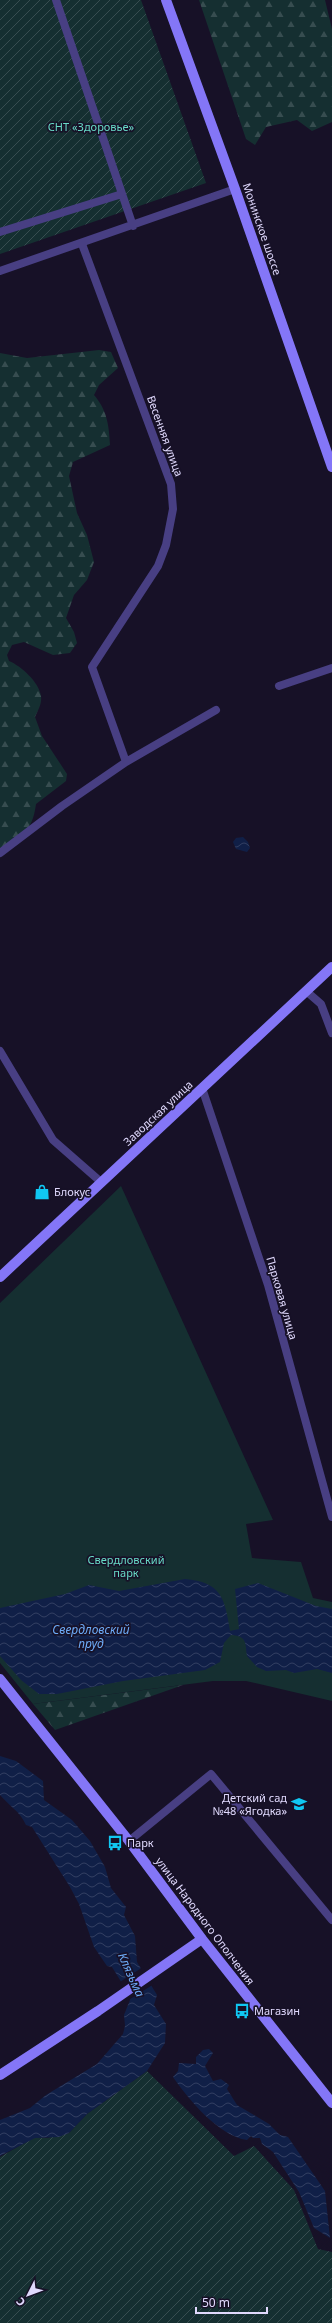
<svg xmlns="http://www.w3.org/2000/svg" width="332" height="2323" font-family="'Noto Sans',sans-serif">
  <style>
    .forest { fill: url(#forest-firs) }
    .park { fill: #152f31 }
    .garden { fill: url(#garden-furrows) }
    .water { fill: url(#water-waves) }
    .pier { fill: #171127 }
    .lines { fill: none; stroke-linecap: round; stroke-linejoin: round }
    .street { stroke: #483f83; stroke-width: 8 }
    .secondary { stroke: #8476f7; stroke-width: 10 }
    .labels { text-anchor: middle; stroke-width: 3.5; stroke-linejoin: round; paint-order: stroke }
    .park-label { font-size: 11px; fill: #68dac7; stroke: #171127 }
    .street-label { font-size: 11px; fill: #e0d9fd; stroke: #171127 }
    .poi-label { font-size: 11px; fill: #e0d9fd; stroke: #171127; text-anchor: start }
    .water-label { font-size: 12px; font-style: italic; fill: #6dabf7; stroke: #171127 }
  </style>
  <defs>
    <pattern id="forest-firs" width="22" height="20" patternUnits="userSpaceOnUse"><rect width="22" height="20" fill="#152f31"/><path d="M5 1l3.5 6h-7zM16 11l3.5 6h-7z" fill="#374d50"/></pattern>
    <pattern id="garden-furrows" width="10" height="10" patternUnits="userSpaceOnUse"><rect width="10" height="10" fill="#152f31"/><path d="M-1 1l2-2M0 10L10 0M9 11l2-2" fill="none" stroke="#374d50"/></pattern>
    <pattern id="water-waves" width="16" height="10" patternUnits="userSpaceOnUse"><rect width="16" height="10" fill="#101f47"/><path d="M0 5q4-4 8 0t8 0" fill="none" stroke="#323f62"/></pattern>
  </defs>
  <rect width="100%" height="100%" fill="#171127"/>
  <path class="forest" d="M199,0h126l7,29v93l-20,9 -15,-11 -31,7 -11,18 -9,-6z
    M99,350l12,2 7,16 -19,17 -5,10c13,15 15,30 16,50l-37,17 -4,14 8,37 10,22 7,27 -7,18 -13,15 -8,23 8,14 3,11 -7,10 -17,2 -29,-13 -12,3 -5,10 2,6c12,5 30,21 32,35 1,8 -3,14 -6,21l7,19 25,38 -1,7 -30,23c-4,29 -14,30 -36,46v-497l27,5z
    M183,1685l-128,45 -22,-26z"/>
  <path class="park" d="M121,1186l152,334 -27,4 6,34 49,4 12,36 19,4v99l-86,-20h-33l-180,23 -33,-41v-360z"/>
  <path class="garden" d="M0,0h141l65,183 -206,71z
    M147,2071l87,85 20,-10 40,44 24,59 14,3v71h-332v-166l35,-20 12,1 22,-5 18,-19z"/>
  <path class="water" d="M243,837l5,5 2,6 -3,4 -11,-3 -3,-7 3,-4z
    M185,1579c36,3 40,19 45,52l9,-2 -4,-40 23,-6 58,23 16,3v64l-15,-4 -23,4 -8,-3 -20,1 -9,-4 -10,-11c-2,-12 1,-20 -16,-21l-7,8 -4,19 -15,8 -82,11 -66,13h-18l-18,-14 -21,-24v-48l65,-14 24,-9 30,6z
    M0,1756l16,5 27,20 1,19 28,20 18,21 15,26 6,21 15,19 -2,8 11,21 2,26 20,33 -3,10 12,19 -1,19 -18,28 -60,43 -18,19 -10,4 -24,1 -35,18v-36l30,-12 16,-13 51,-31 26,-30 2,-8 -1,-11 6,-15 -2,-7 -16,-26 -5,-1 -13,-19 -15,-43 -9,-17 -38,-60 -6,-2c-6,-14 -17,-19 -26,-30z
    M209,2049l4,4 -8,13 8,15 8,-2 8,6 -2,4 10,16 32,19 11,11 8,2 37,54 5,47 -16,-10 -15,-36 -26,-40 -11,-8 -2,-6h-7l-2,-2 -4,4c-28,-4 -58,-40 -74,-63l5,-6 1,-8 17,1v-7l7,-7z"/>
  <path class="pier" d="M143,1967l11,17 -27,17 -1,-7 -6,-12z"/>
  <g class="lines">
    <path class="street" d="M56,0l77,226
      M0,232l122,-38
      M82,244l89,240 2,25 -7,36 -8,21 -66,101 34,95
      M0,271l235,-82
      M279,686l53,-18
      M0,853l62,-47 64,-44 90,-52
      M306,991l15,13 11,29
      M0,1051l53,89 48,42
      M202,1088l66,197 64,232
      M129,1841l82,-67 121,146"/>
    <path class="secondary" d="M166,0l69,189 97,278
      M0,1277l332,-310
      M0,1679l129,162 73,98 130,164
      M0,2075l98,-64 104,-72"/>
  </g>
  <defs>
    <symbol id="shop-bare" viewBox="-9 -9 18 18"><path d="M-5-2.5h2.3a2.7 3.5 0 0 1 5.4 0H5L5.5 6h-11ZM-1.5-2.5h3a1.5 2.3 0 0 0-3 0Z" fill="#10c7f2" stroke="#171127" stroke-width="2.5" paint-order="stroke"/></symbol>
    <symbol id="school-bare" viewBox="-9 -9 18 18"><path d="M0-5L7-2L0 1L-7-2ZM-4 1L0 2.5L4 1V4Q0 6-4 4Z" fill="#10c7f2" stroke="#171127" stroke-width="2.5" paint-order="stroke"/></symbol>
    <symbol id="bus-bare" viewBox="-9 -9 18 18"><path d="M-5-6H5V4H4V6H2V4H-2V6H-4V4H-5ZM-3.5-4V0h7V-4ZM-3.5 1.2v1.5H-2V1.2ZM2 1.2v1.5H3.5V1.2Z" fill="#10c7f2" stroke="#171127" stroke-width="2.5" paint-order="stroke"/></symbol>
  </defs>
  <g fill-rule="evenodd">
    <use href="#shop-bare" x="31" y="1181" width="22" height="22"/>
    <use href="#school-bare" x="288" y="1793" width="22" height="22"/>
    <use href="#bus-bare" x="104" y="1832" width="22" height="22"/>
    <use href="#bus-bare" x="231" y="2000" width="22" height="22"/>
  </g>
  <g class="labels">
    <g class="park-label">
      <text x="91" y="131">СНТ «Здоровье»</text>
      <text x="126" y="1564">Свердловский<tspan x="126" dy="13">парк</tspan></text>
    </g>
    <g class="street-label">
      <text transform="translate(262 229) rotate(71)" y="4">Монинское шоссе</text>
      <text transform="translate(165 436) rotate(70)" y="4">Весенняя улица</text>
      <text transform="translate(158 1113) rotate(-43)" y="4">Заводская улица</text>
      <text transform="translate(282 1298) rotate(74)" y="4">Парковая улица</text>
      <text transform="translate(205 1921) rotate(53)" y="4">улица Народного Ополчения</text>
    </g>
    <g class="poi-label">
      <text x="54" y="1196">Блокус</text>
      <text x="287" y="1802" text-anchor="end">Детский сад<tspan x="287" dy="13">№48 «Ягодка»</tspan></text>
      <text x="127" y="1847">Парк</text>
      <text x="254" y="2015">Магазин</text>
    </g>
    <g class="water-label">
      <text x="91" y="1634">Свердловский<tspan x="91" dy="14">пруд</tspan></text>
      <text transform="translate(131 1975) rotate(66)" y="4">Клязьма</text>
    </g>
  </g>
  <g transform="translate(28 2295) rotate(228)" stroke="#171127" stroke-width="3" paint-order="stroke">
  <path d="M0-3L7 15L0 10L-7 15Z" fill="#e0d9fd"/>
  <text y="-6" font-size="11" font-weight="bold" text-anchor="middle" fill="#e0d9fd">С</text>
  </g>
  <path d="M196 2307v6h71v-6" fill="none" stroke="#e0d9fd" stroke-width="2"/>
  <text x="202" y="2307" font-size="12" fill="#e0d9fd" stroke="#171127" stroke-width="3" paint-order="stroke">50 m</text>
</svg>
